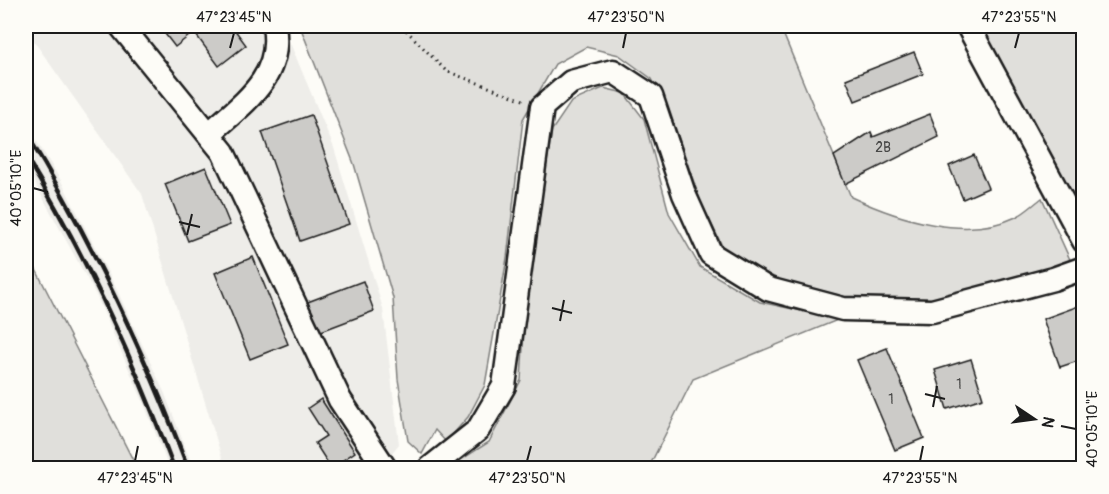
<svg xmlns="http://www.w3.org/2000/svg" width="1109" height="494" font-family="Pangolin,sans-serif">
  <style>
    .built { fill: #eeede9 }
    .green { fill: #e0dfdb; stroke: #7e7e7c; stroke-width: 1.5 }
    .building { fill: #cccbc8; stroke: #1c1c1c; stroke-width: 1.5 }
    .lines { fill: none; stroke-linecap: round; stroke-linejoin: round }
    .minor-casing { stroke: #1c1c1c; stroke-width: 27 }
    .path { stroke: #1c1c1c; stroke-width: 3; stroke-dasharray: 1.5 4.5; stroke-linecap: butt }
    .minor { stroke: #fdfcf7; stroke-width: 22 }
    .rail { stroke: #1c1c1c; stroke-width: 4.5 }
    .ticks { fill: none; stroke: #1c1c1c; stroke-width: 2 }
    .labels { text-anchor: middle; stroke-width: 6; stroke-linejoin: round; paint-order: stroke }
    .number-label { font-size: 14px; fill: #484847 }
    .neatline { fill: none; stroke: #1c1c1c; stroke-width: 2 }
    .ticks-label { font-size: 15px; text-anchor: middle; fill: #1c1c1c }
  </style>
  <rect width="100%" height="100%" fill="#fdfcf7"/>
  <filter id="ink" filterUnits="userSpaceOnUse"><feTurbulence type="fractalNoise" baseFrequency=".0167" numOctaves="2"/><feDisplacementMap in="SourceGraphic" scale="12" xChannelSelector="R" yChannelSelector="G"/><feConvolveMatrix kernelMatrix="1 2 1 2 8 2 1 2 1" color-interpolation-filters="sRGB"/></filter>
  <g filter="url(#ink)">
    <path class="built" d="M26,26h257l51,122 49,161 16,135 -19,24h-155l-83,-274 -116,-164z
      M26,124l34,55 55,107 50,108 28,74h-24l-26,-67 -47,-106 -70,-128z"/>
    <path class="green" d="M300,26h480l71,171c47,22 115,44 165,20 9,-4 18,-13 26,-19l30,66 -143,36 -76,-1 -76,-20 -53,-29 -24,-50 -25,-73 -23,-48 -33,-24 -33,-8 -31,17 -32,55 -16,139 -22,127 -17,32 -22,25 -11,-12 -13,24 -14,-13 -10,-62 -5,-81 -39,-134z
      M977,26h106v189l-9,-6z
      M603,88l21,5 20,26 25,94 31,54 60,35 80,17 -147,60 -42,84 3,5h-206l41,-26 32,-62 5,-82 26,-168 19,-28z
      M26,250l111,218h-111z"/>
    <path class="building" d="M159,26h73l14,19 -27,21 -25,-34 -19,15z
      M914,52l9,22 -68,27 -9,-22z
      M930,114l9,23 -94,47 -11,-28 37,-24 2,5z
      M311,115l38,109 -49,17 -38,-109z
      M974,155l14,33 -25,11 -14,-33z
      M206,167l24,58 -42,16 -23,-57z
      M253,257l35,87 -38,15 -35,-86z
      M363,281l11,30 -58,22 -11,-30z
      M1084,304v55l-24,8 -17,-48z
      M887,348l37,90 -29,12 -38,-90z
      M971,359l12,39 -36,11 -12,-39z
      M321,399l34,53 -24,16 -16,-25 11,-7 -18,-28z"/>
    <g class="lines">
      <defs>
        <path id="minor" d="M121,26l102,126 117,248 45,68
          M968,26l116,215
          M209,134c34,-31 74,-56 65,-108
          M430,468l48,-38 26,-44 38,-279 29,-25 42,-11 38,25 33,98 27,60 57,35 75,20 89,2 121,-32 31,-11"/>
      </defs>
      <use href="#minor" class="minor-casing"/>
      <path class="path" d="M402,26l44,45 80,30"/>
      <use href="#minor" class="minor"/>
      <path class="rail" d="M26,133c65,106 118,219 162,335
        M26,157c60,98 108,204 148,311"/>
    </g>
  </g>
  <path class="ticks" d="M230,48l4,-15M623,48l3,-15M1015,48l4,-15M33,188l15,4M179,222l21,5M187,235l5,-21M552,308l20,5M560,321l4,-21M925,394l20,5M933,407l4,-21M1061,426l15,3M135,461l3,-15M527,461l4,-15M920,461l3,-15"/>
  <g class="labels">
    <g class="number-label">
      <text x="883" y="152">2В</text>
      <text x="959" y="389">1</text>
      <text x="891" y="404">1</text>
    </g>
  </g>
  <rect width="1109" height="494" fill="none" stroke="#fdfcf7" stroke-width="66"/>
  <g transform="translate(1034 419) rotate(103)" stroke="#fdfcf7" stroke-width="4.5" paint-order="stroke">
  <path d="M0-4.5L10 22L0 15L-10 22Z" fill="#1c1c1c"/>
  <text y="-9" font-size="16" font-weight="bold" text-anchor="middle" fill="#1c1c1c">N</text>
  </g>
  <rect x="33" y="33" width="1043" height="428" class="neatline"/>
  <g class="ticks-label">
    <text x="234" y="22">47°23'45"N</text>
    <text x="626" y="22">47°23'50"N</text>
    <text x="1019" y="22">47°23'55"N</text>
    <text transform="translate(16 188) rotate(-90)" y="5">40°05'10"E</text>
    <text transform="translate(1092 429) rotate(-90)" y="5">40°05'10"E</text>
    <text x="135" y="483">47°23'45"N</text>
    <text x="527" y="483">47°23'50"N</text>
    <text x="920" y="483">47°23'55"N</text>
  </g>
</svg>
